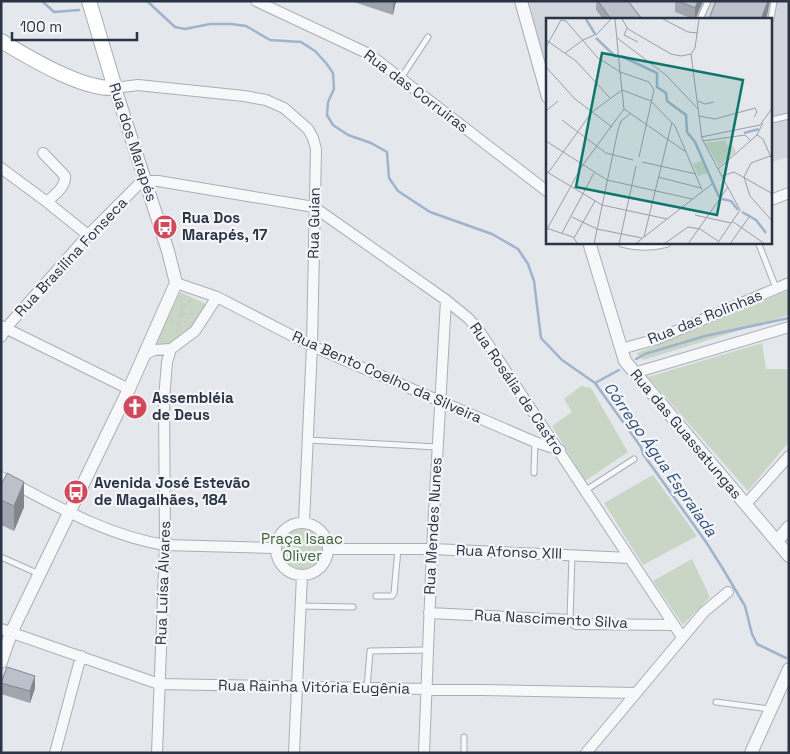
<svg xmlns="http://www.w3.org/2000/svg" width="790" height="754" font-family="'Space Grotesk',sans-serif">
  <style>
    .built { fill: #d2d6de }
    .green { fill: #c9d6c5 }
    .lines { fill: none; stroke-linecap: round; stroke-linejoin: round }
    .stream { stroke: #9fb4cc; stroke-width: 2.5 }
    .service-casing { stroke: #a9aeb7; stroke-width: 7 }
    .minor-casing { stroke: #a9aeb7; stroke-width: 12 }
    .tertiary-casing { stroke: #a9aeb7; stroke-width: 14 }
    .secondary-casing { stroke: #a9aeb7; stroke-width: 16 }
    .path { stroke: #c2c5cb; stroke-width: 1; stroke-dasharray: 4 4; stroke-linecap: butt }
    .service { stroke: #f7f8fa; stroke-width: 5 }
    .minor { stroke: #f7f8fa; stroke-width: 10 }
    .tertiary { stroke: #f7f8fa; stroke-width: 12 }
    .secondary { stroke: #fff; stroke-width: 14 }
    .wall { fill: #a1a5ae }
    .shaded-wall { fill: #83868d }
    .building { fill: #bbc0ca; stroke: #83868d }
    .labels { text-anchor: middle; stroke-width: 4.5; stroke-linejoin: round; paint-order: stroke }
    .street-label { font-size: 15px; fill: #2b3445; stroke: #f4f6f9 }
    .poi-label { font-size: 15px; font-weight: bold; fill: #2b3445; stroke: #f4f6f9; text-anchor: start }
    .park-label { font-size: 15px; fill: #3f6138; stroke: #f4f6f9 }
    .water-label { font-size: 16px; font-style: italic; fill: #34527a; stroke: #f4f6f9 }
    .inset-river { fill: none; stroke: #9fb4cc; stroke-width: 2.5 }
    .inset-road { fill: none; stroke: #9a9fa9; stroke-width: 1 }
    .view { fill: #0f766e; fill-opacity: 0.15; stroke: #0f766e; stroke-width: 2.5 }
    .inset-edge { fill: none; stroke: #2b3445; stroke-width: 2.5 }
  </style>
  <rect width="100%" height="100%" fill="#e4e7ec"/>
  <path class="built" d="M522,1h267v156l-18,5v-143h-223l-1,71z"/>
  <path class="green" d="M789,290v25l-146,45 -6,-6v-1z
    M180,292l28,13 -18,24 -25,19 -8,-1v-6z
    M762,343l4,26h23v73l-41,49 -100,-114z
    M581,386l10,2 37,64 -43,29 -33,-55 20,-14 -8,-13z
    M653,475l44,61 -54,29 -39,-62z
    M278 548a24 24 0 1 1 48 0a24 24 0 1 1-48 0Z
    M692,559l18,38 -27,28 -30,-44z"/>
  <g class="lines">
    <path class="stream" d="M42,1l12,11 25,-2
      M147,1l28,26 10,2 25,-5h21l15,2 24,14 31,2 14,9 11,12 7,10 1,16 -6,13 -1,13 6,10 15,10 23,8 16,9 2,26 9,13 32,21 62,22 26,15 10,15 6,17 7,57 21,22 33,23 46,64 2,7 63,88 17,27 22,37 7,28 5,10 29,14
      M636,359l9,-5 60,-18 84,-18
      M595,383l24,-13"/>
    <defs>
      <path id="service" d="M700,19l8,-18
        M771,19l3,-18
        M401,78l27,-41
        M771,120l18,-4
        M758,242l18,46
        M308,440l129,7
        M534,473l1,-31
        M586,490l48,-31
        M1,557l38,17
        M376,596h16l2,-3 4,-44
        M301,606l52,1
        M570,620l2,-65
        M367,688l3,-37 58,-1
        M716,702l54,7
        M464,753v-16"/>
      <path id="minor" d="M256,1l113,53 179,138
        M115,88l23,-3 106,11 22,4 18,8 24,21 5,9 3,11 -4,197 -8,176
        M43,153l22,23c1,11 -11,19 -18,26
        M1,168l46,34 41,33
        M771,200l18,-7
        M623,242c15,4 28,4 43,0
        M176,283l41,14 95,49 223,96 25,8
        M1,326l128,63
        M1,337l5,-9 82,-93 50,-50 7,-4h13l156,26 132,93 22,18 10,11 204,308
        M621,349l36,-10 132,-56
        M144,355l10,-5 17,-1
        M634,373l155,-46
        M1,477c52,27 106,59 164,68l111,3
        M746,504l43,-48
        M276 549a26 26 0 1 1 52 0a26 26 0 1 1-52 0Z
        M329,549h103l198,9
        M429,613l141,7 6,4 97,1
        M1,629l158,55 477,9
        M55,753l26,-97
        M157,753l8,-208 -1,-146 3,-37 4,-13 24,-18 22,-34
        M294,753l8,-178
        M424,753l8,-204 14,-249
        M586,753l118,-141 24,-20"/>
      <path id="tertiary" d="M521,1l27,96
        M589,242l36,119 164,195
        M777,541l12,-14
        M1,662l10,-29 118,-244 47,-106 -8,-32 -53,-163
        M751,753l38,-84"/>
      <path id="secondary" d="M1,41c29,17 81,49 114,47l-26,-87"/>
    </defs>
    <use href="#service" class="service-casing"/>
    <use href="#minor" class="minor-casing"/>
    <use href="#tertiary" class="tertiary-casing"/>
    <use href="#secondary" class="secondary-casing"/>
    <path class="path" d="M183,308l9,-10
      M182,314l14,-1
      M171,319l8,7
      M177,333l5,-24 -3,-8"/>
    <use href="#service" class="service"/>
    <use href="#minor" class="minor"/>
    <use href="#tertiary" class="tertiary"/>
    <use href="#secondary" class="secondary"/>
  </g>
  <path class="wall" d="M351,1h45l-3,14z
    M596,1h32l14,18h-39l-7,-9z
    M675,1h28l-7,18h-3l-18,-7z
    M1,485l23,22 -10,24 -13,-6z
    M1,682l34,6 -5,15 -29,-9z"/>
  <path class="shaded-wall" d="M393,1h3l-3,14z
    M698,1h5l-8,18v-11z
    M768,1h2l-3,15 -1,3h-5z
    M24,482v25l-10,24v-25z
    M35,676v12l-5,15v-12z"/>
  <path class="building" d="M598,1h30l14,18h-31z
    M678,1h20l-3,7z
    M716,1h52l-7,18h-52z
    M7,473l17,9 -10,24 -13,-6v-15z
    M7,667l28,9 -5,15 -29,-8z"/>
  <defs>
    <symbol id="bus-disc" viewBox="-11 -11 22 22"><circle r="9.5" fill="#d1495b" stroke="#f4f6f9"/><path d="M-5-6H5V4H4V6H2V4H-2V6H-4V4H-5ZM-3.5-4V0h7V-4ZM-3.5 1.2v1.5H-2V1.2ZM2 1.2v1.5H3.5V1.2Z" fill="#fff"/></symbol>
    <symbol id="church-disc" viewBox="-11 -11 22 22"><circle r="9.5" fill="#d1495b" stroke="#f4f6f9"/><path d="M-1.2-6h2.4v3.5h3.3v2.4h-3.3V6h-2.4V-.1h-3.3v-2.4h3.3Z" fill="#fff"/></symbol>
  </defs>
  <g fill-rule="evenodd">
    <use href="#bus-disc" x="151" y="213" width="28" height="28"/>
    <use href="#church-disc" x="121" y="393" width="28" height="28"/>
    <use href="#bus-disc" x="62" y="478" width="28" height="28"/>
  </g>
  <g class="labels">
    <g class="street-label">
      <text transform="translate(416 91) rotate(37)" y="5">Rua das Corruiras</text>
      <text transform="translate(133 142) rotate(72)" y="5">Rua dos Marapés</text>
      <text transform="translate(314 223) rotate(-89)" y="5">Rua Guian</text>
      <text transform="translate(71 257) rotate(-47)" y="5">Rua Brasilina Fonseca</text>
      <text transform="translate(705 317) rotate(-22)" y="5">Rua das Rolinhas</text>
      <text transform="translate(387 377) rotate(24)" y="5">Rua Bento Coelho da Silveira</text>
      <text transform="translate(517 389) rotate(56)" y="5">Rua Rosália de Castro</text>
      <text transform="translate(686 434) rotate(50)" y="5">Rua das Guassatungas</text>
      <text transform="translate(433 526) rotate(-87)" y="5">Rua Mendes Nunes</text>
      <text transform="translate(509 552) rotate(2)" y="5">Rua Afonso XIII</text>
      <text transform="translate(163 583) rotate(-88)" y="5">Rua Luísa Álvares</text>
      <text transform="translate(551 619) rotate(3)" y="5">Rua Nascimento Silva</text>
      <text transform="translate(314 687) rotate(1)" y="5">Rua Rainha Vitória Eugênia</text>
    </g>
    <g class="poi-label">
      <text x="182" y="223">Rua Dos<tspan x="182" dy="17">Marapés, 17</tspan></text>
      <text x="152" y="403">Assembléia<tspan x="152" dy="17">de Deus</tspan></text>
      <text x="94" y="488">Avenida José Estevão<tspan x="94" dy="17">de Magalhães, 184</tspan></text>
    </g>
    <g class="park-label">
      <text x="302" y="544">Praça Isaac<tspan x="302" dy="17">Oliver</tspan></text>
    </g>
    <g class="water-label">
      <text transform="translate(661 459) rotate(55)" y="6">Córrego Água Espraiada</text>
    </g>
  </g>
  <g transform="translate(546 18)">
    <rect width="226" height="226" fill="#e4e7ec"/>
    <path d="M180,122l1,5 6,1 3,6 -17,14 -14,-23zM157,142l5,13 -10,3 -5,-12z" fill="#c9d6c5"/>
    <path class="inset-river" d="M40,1l9,15M50,20l20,19M75,38l36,17v14l9,6 1,8 19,14 1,17 8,10 24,55M198,115l15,-4M176,181l9,2 7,9M196,194l14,8 10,13"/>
    <path class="inset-road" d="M76,1l6,10 43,25 10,2 10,-2 4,-6 4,-29M117,1l25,13 10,1M81,10l-3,7 14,7M71,20l49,37 32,34M0,22l30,21 34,37M37,22l14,-6 14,-15M0,29l15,-27 5,1 31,36 23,15 -5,-53M19,35l18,-13M145,36l11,85 38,71 -23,34M0,49l29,32 37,28M152,83l7,3 9,-2M78,91l-4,-37 29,10 5,8 -15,67M78,91l62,43M0,93l12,-10M153,98l16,3 40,-11 2,4 -3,5M16,102l44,33 27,7M211,117l6,4 10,23M155,119l59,-12 13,-18M0,123l61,39 85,19M157,123l42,-6 6,6M227,137l-22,8 -7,14 6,19 23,26M96,144l54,12M172,151l39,-34 6,-12M1,154l55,33 65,14M2,155l44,-61 30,-22 29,11 24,25 27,64M176,158l12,-4 39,22M112,159l43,11M149,197l36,8M26,199l25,12 45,9M186,203l33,23M0,210l27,9 5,7M0,213l36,-65 42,-57M16,215l32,-60M98,219l28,-115M28,220l21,-37M48,226l24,-114 3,-9 10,-8M73,226l17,-78M89,226l77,-60M118,226l24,-17 12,2 18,12M142,226l40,-57M184,226l19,-27"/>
    <path class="view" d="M56,35l141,27 -26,135 -141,-28z"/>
    <rect width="226" height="226" class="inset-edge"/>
  </g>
  <rect width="790" height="754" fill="none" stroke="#2b3445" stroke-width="5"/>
  <path d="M12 32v8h125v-8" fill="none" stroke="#2b3445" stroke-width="2.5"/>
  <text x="20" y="32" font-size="15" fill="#2b3445" stroke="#f4f6f9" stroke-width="4" paint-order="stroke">100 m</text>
</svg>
